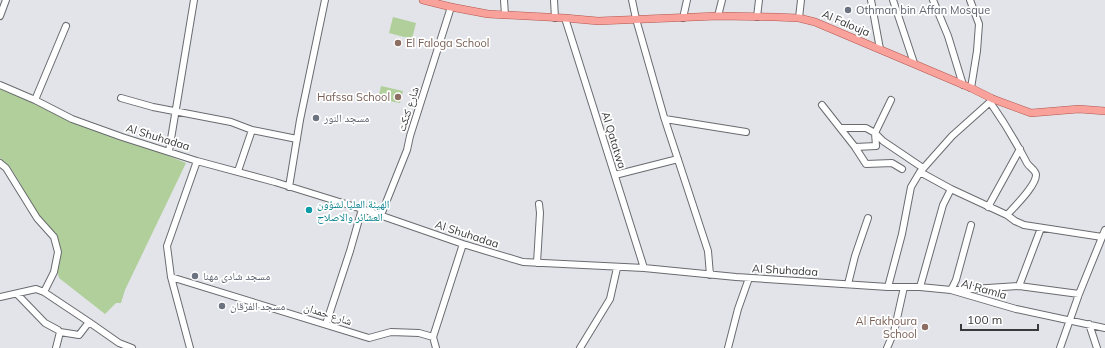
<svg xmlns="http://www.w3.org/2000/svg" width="1105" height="348" font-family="Mulish,'Noto Naskh Arabic',sans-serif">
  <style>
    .green { fill: #b0cf9a }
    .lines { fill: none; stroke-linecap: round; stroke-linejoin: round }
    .minor-casing { stroke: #696b6f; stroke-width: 8 }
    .major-casing { stroke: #b3554e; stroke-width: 8 }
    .minor { stroke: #fff; stroke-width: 6 }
    .major { stroke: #f9a29b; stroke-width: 7 }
    .worship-dot { fill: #6b7280; stroke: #fff; stroke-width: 1.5 }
    .education-dot { fill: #8d6e63; stroke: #fff; stroke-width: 1.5 }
    .culture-dot { fill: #0f9aa8; stroke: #fff; stroke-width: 1.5 }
    .labels { text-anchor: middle; stroke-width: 3.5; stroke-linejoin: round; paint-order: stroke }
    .worship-label { font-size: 11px; fill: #5b616d; stroke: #fff; text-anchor: start }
    .street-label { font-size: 11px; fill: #39393b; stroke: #fff }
    .education-label { font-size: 11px; fill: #785e54; stroke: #fff; text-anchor: end }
    .culture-label { font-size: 11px; fill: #0d838f; stroke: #fff; text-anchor: start }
  </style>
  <rect width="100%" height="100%" fill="#e2e4e9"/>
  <path class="green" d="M393,17l23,6 -4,16 -23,-6z
    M381,86l22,5 -3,12 -22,-4z
    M0,87l186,76 -61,127 -4,13h-5l-11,11 -46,-36 -3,-11 4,-14 -3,-16 -19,-23 -10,-16 -8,-15 -10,-16 -10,-9z"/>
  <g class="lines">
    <defs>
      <path id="minor" d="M504,0l1,15
        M554,0l1,18
        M632,0l4,19 28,98 44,134 2,24
        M871,0l9,49
        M893,0l21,63
        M933,0l15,36 15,49
        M970,0l9,24 -2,27 -6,37
        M0,16l6,-16
        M718,16l4,-16
        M757,17l2,-17
        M565,18l79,250
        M683,18l4,-18
        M799,18l2,-18
        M0,85l35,15 37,19 50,18 75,24 78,21 87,27 101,35 60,18 121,6 92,9 152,10h32l31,3 65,19 89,19
        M121,98l32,9 78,15 21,8 -14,41
        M993,99l-3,3c14,20 26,40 37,61 2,4 9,7 9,12 0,11 -22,32 -29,40l8,6 9,4 78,12
        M35,100l31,-74
        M891,100l-16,33 1,13 -21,1 11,17 26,-1 10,6
        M822,105l33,42
        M665,119l81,13
        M841,128h25l9,5 8,8 40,27
        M252,130l45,9
        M169,151l25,-151
        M0,163l6,5 31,50 17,19 4,15 -4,20 -10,20 -8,-3 -36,8
        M615,175l63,-16
        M289,187l11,-67 25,-120
        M951,189l-31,-17 32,-36 38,-34
        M988,207l32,-58
        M381,215l26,-65 3,-14 41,-129
        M537,263l3,-50 -1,-9
        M171,277l198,61 22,-6 28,1 14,4
        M848,284l7,-28 13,-38
        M1019,286l22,-58
        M888,287l14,-53 9,-47 9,-15
        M920,287l23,-82 8,-16 56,26
        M951,290l5,-10 15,-55
        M957,290l62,-4 60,8
        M44,292l45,30
        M17,294l28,29 13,7 2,2 19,3 10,-13 30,21 13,5
        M326,324l24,-73 12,-42
        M1089,324l8,24
        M56,348l4,-16
        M190,348l-19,-71 -4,-31 30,-85
        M436,348l-3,-11 30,-93
        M580,348l30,-49 7,-31
        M728,348l10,-39 11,-31
        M887,348l7,-16 10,-45
        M1060,348l19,-54 26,-64"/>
      <path id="major" d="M423,0l28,7 37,7 77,4 33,3 120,-5 57,1 24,1 16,4 156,66 22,11 38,14 48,-4 26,2"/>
    </defs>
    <use href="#minor" class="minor-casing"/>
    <use href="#major" class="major-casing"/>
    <use href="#minor" class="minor"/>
    <use href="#major" class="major"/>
  </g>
  <g class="worship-dot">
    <circle cx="848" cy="10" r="4"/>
    <circle cx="316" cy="118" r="4"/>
    <circle cx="195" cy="276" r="4"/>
    <circle cx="222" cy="306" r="4"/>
  </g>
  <g class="education-dot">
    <circle cx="398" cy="43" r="4"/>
    <circle cx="398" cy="97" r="4"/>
    <circle cx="925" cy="327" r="4"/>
  </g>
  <circle class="culture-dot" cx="309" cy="210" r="4"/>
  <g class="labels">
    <g class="worship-label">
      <text x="856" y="14">Othman bin Affan Mosque</text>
      <text x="324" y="122">مسجد النور</text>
      <text x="203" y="280">مسجد شادى مهنا</text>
      <text x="230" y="310">مسجد الفرقان</text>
    </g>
    <g class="street-label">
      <text transform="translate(846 23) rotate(23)" y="4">Al Falouja</text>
      <text transform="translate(408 109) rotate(-72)" y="4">شارع كتكت</text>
      <text transform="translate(158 137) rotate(17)" y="4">Al Shuhadaa</text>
      <text transform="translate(614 140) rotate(73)" y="4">Al Qatatwa</text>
      <text transform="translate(467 234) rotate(18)" y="4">Al Shuhadaa</text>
      <text transform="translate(785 270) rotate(3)" y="4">Al Shuhadaa</text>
      <text transform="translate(984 289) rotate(16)" y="4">Al Ramla</text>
      <text transform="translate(328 314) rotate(18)" y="4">شارع حمدان</text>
    </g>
    <g class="education-label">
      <text x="406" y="47" text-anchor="start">El Faloga School</text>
      <text x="390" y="101">Hafssa School</text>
      <text x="917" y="325">Al Fakhoura<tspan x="917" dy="13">School</tspan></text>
    </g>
    <g class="culture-label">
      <text x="317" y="208">الهيئة العليا لشؤون<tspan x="317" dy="13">العشائر والاصلاح</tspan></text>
    </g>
  </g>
  <path d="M961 324v6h77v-6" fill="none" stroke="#39393b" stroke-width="2"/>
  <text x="967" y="324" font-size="12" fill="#39393b" stroke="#ffffff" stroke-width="3" paint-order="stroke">100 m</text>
</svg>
